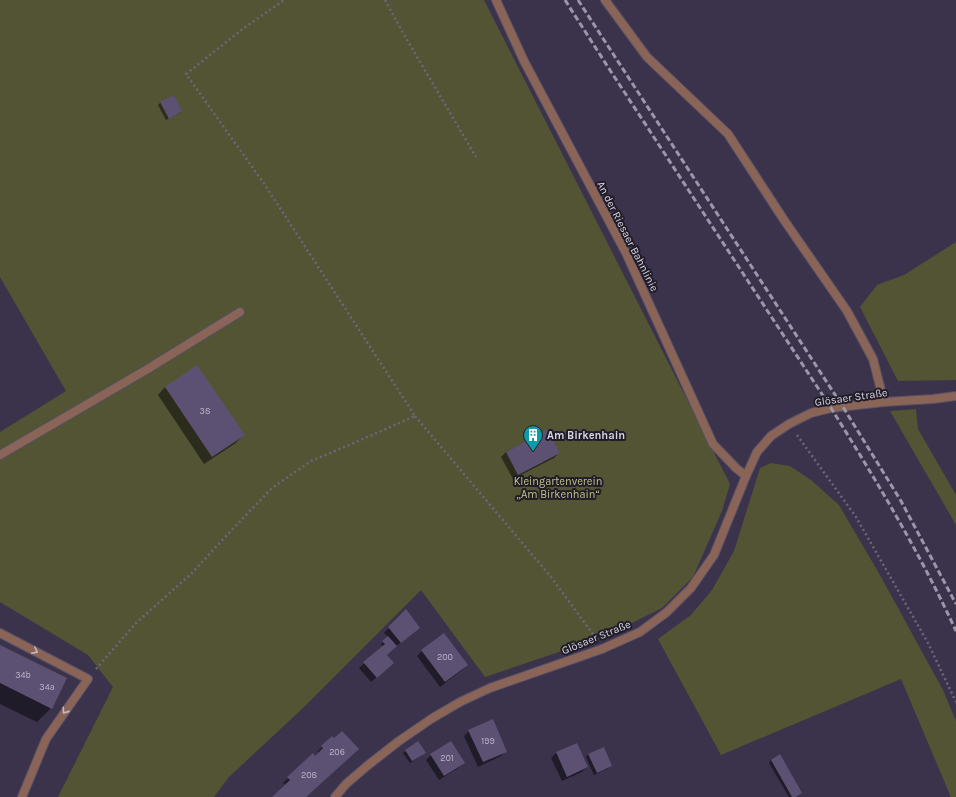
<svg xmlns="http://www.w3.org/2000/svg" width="956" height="797" font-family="Karla,sans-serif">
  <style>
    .green { fill: #525433 }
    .shadow { fill: #0007 }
    .building { fill: #5d5173 }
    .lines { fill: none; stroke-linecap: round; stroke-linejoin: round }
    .lane-casing { stroke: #575067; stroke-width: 10 }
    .street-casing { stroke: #575067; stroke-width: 10 }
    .path { stroke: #6d667b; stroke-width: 2.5; stroke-dasharray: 2 3; stroke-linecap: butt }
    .lane { stroke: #896457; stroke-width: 8 }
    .street { stroke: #896457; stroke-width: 8 }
    .rail { stroke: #9c96a9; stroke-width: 3; stroke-dasharray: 6 3; stroke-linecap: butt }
    .oneway { stroke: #c5b9c1 }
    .labels { text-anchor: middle; stroke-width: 4; stroke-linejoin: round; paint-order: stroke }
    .number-label { font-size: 9px; fill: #bab4c8 }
    .street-label { font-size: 11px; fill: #d9d5e4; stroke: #211d28 }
    .poi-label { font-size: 11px; font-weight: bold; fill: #d9d5e4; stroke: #211d28; text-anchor: start }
    .park-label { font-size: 11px; fill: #c0c584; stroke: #211d28 }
  </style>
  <rect width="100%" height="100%" fill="#3b334b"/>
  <path class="green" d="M0,0h484l246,484 -8,27 -29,66 -31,31 -56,28 -121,41 -64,-87 -118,118 -74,69 -15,20h-156l55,-110 -25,-32 -88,-53v-170l66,-41 -66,-114z
    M956,242v138l-58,1 -38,-74 17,-22 27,-10z
    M916,409l2,20 38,66v30l-66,-114z
    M771,463l19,3 21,14 28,25 41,70 63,115 13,31v76h-6v-2l-49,-116 -180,76 -63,-116 33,-24 21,-25 22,-39 26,-83z"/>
  <path class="shadow" d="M173,96l8,15 -2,2 -13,7 -8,-15 2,-2z
    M165,387l78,48 -7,8 -32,21 -46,-69z
    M546,430l13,23 -5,5 -41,21 -12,-22 5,-5z
    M405,611l9,21 -29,23 3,13 -17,14 -12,-14 24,-21 -2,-3 7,-7 -4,-4z
    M444,634l23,31 -5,5 -22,17 -23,-31 5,-5z
    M0,646l51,62 -14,14 -37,-18z
    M469,731l37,20 -5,5 -23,11 -14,-31z
    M332,737l-27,60h-32l13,-11 -3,-3 30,-29 2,3 4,-3 -2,-2z
    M576,744l11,23 -5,5 -20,9 -11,-23 5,-5z
    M406,751l16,4 -12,8 -7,-10z
    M588,754l23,12 -2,2 -15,7 -8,-18z
    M431,755l32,8 -5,5 -19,12 -13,-20z
    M771,760l30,33 -2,2 -3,2h-7l-20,-34z"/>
  <path class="building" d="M174,95l8,16 -13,8 -9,-17z
    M197,365l48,70 -33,22 -47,-70z
    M547,429l13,24 -42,22 -12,-23z
    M406,609l14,19 -19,15 -13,-16z
    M444,633l24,32 -23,17 -24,-32z
    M388,636l9,10 -10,9 7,8 -17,15 -14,-16 22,-18 -3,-3z
    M0,645l67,33 -15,31 -52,-26z
    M493,719l14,33 -24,10 -15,-32z
    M342,731l17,18 -53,48h-34l18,-17 -3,-3 26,-24 2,3 8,-8 -2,-2 11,-10 2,2z
    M418,741l8,12 -14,8 -7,-11z
    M451,741l14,22 -21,13 -14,-22z
    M577,743l11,24 -21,10 -11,-25z
    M604,747l8,19 -15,7 -9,-19z
    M780,754l22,39 -6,4h-4l-21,-37z"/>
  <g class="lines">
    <defs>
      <path id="lane" d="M496,0l28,61 102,192 87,191 23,24 10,8
        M605,0l42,57 81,77 56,86 63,91 26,48 11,43
        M0,455l146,-85 94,-58
        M0,633l88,46 -42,60 -24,58"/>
      <path id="street" d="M335,797l11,-13 21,-18 32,-25 32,-22 29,-17 30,-14 112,-39 38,-17 27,-20 24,-24 23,-33 32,-79 11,-24 14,-16 18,-12 22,-11 20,-5 53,-6 49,-3 23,-3"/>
    </defs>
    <use href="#lane" class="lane-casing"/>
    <use href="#street" class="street-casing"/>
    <path class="path" d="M385,0l18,33 73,124
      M415,416l136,161 44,60
      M797,435l59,82 72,126 28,59
      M96,669l39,-45 57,-51 34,-37 46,-48 39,-27 43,-18 61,-27 -150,-231 -79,-111 58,-46 40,-28"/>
    <use href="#lane" class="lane"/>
    <use href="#street" class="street"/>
    <path class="rail" d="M565,0l41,64 225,344c45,72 89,145 125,223
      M578,0l265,407 58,94 55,103"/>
  </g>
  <defs><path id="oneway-chevron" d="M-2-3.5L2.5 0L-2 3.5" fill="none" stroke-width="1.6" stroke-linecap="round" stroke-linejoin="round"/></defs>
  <g class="oneway">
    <use href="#oneway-chevron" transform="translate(35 651) rotate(27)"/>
    <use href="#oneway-chevron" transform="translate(65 711) rotate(125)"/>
  </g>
  <defs>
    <symbol id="building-pin" viewBox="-11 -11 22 30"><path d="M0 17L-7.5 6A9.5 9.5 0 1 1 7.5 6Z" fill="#0f9aa8" stroke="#211d28"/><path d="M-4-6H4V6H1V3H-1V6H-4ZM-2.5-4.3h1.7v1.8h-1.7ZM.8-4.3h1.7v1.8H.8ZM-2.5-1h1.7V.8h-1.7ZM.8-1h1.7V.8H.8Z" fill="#fff"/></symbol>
  </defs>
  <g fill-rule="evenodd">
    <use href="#building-pin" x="522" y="424" width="22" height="30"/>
  </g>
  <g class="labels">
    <g class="number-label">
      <text x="205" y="414">38</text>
      <text x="445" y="660">200</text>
      <text x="23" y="678">34b</text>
      <text x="47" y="690">34a</text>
      <text x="488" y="744">199</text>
      <text x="337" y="755">206</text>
      <text x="447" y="761">201</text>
      <text x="309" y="778">208</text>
    </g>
    <g class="street-label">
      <text transform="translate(628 236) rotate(63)" y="4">An der Riesaer Bahnlinie</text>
      <text transform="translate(851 397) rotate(-8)" y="4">Glösaer Straße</text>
      <text transform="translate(596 637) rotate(-22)" y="4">Glösaer Straße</text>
    </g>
    <g class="poi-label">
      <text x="547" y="439">Am Birkenhain</text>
    </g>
    <g class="park-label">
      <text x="558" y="485">Kleingartenverein<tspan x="558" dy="13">„Am Birkenhain“</tspan></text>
    </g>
  </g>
</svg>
